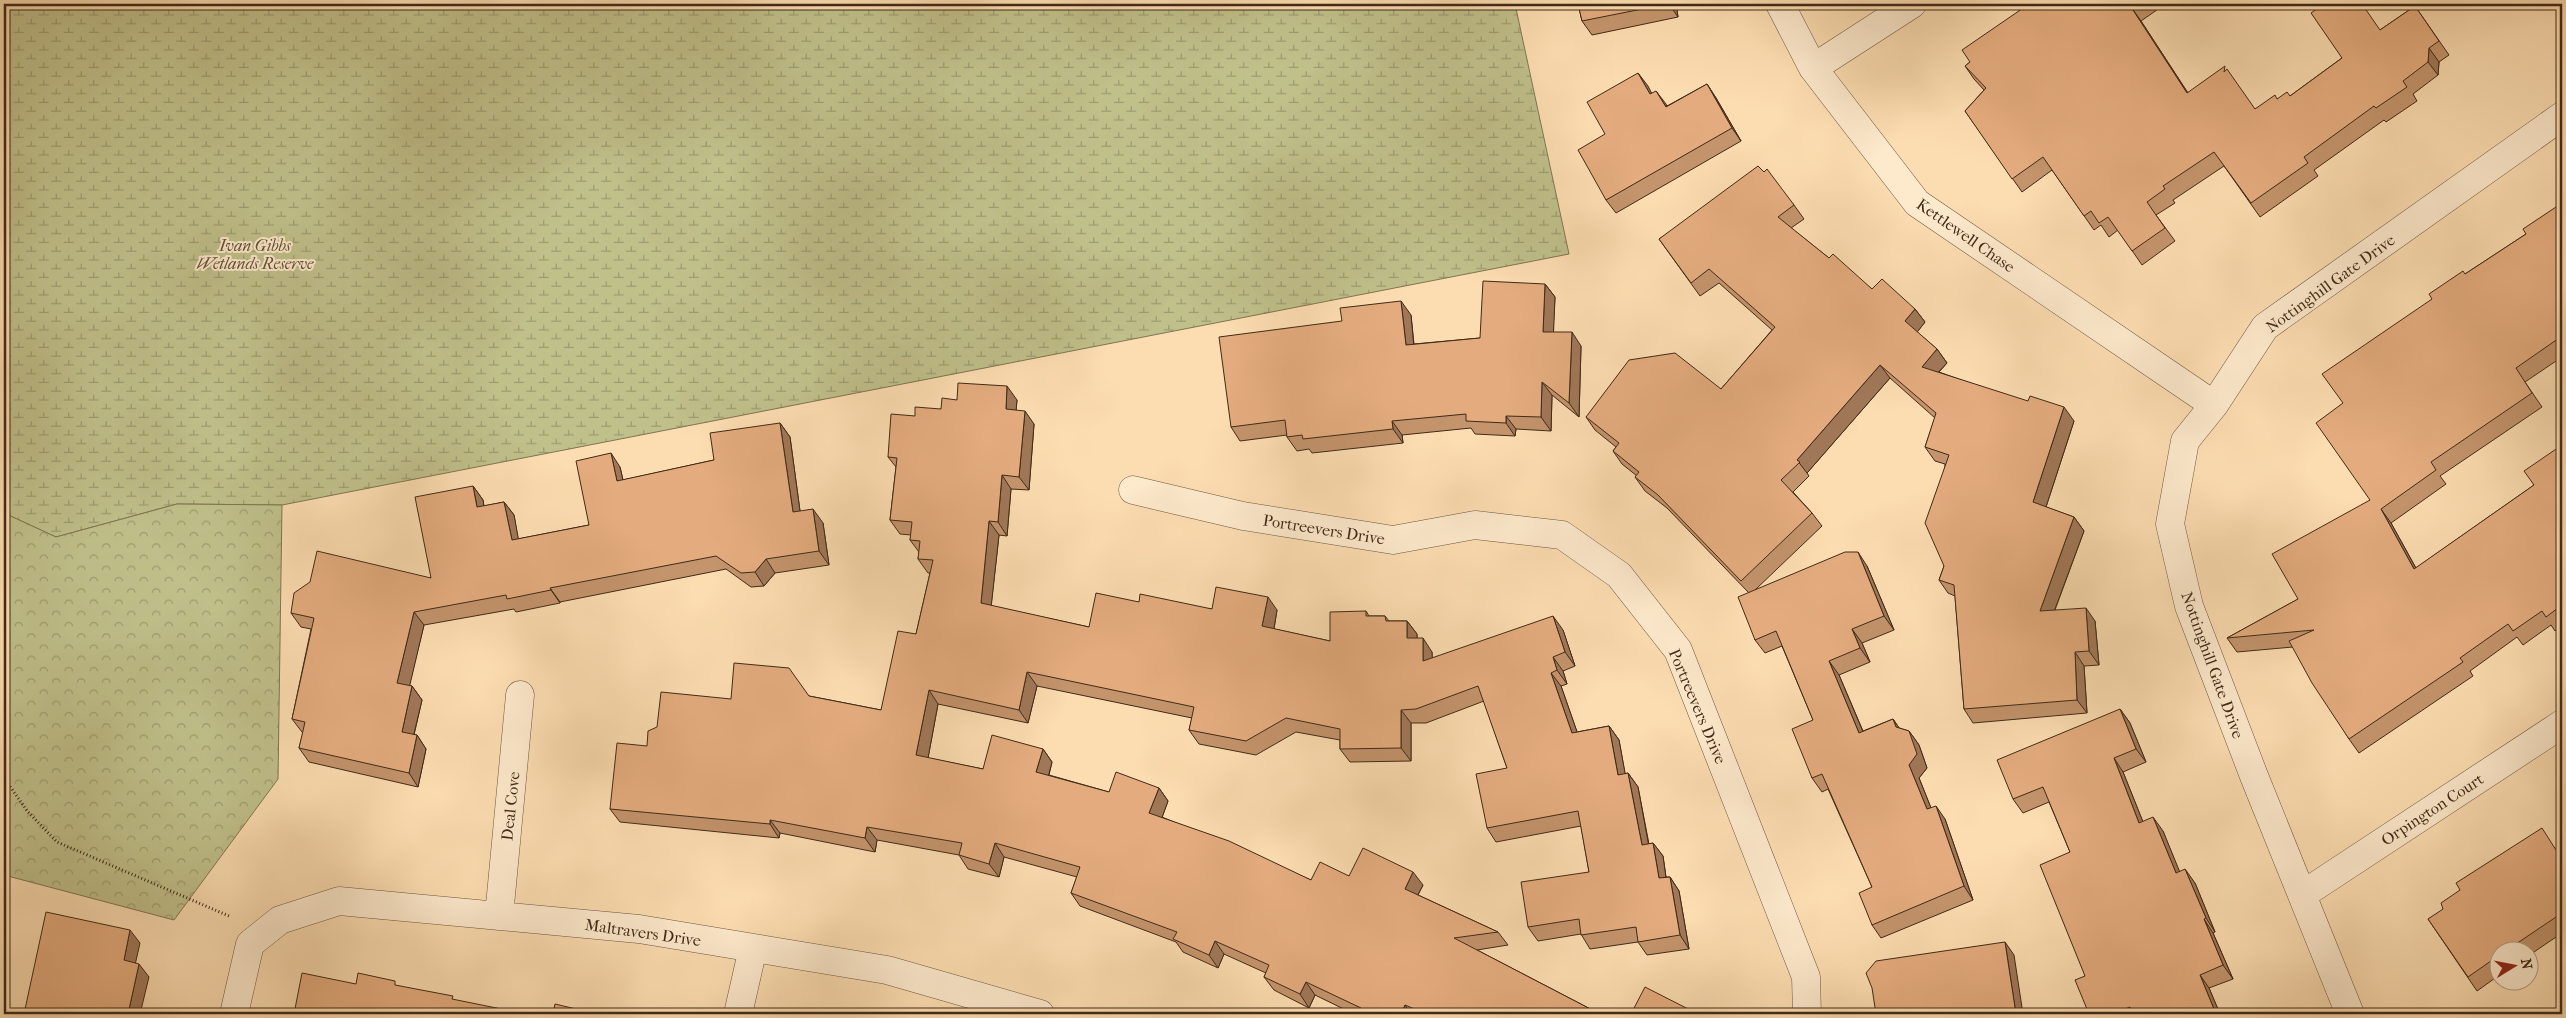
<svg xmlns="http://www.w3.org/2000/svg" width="2566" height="1018" font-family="'IM FELL French Canon',serif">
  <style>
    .wetland { fill: url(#wetland-marsh); stroke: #807552 }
    .park { fill: url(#park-crowns); stroke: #807552 }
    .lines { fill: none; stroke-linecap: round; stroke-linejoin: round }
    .minor-casing { stroke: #6f573e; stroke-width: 29 }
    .path { stroke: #402a18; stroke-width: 3; stroke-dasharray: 1 2.5; stroke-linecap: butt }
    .minor { stroke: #fde9cc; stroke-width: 28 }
    .wall { fill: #c4946c; stroke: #402a18 }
    .shaded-wall { fill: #a07858; stroke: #402a18 }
    .building { fill: #e4ac7e; stroke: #402a18 }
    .labels { text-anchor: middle; stroke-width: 4; stroke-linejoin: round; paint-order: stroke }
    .street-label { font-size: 16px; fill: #402a18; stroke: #fde9cc }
    .park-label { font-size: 16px; font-style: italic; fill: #605035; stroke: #fde9cc }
  </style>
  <defs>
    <pattern id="wetland-marsh" width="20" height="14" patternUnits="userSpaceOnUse" patternTransform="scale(1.25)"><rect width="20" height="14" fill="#c0c08b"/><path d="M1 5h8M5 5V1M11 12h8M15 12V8" fill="none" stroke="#9d9c71"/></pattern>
    <pattern id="park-crowns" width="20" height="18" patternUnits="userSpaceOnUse" patternTransform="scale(1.25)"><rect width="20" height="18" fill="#c0c08b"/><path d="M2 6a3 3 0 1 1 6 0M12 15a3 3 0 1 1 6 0" fill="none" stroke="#9d9c71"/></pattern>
  </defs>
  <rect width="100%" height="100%" fill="#fcddb1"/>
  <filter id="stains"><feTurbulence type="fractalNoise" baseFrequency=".004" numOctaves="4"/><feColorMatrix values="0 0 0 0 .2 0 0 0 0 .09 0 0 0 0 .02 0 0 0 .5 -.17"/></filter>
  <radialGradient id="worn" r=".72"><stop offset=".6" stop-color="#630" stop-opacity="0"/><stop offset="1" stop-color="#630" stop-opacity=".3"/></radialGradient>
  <path class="wetland" d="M4,4h1511l54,250 -1287,251 -105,-1 -121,33 -52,-24z"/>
  <path class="park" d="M177,504l105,1 -4,274 -104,141 -170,-45v-362l52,24z"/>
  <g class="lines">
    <defs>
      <path id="minor" d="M1780,4l33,64 104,135 297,202
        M1813,68l99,-64
        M1133,490l110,26 150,24 82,-15 87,10 57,40 59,75 128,327 1,37
        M2302,895l260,-171
        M499,916l21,-221
        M234,1014l16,-70 30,-24 59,-19 300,28 248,41 153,44
        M738,1014l15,-66
        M2350,1014l-96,-238 -65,-170 -19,-82 15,-83 29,-36 51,-78 297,-211"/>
    </defs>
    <use href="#minor" class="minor-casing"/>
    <path class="path" d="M4,778l24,34 29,30 172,74"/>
    <use href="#minor" class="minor"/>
  </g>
  <path class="wall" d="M1578,4h98l2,13 -86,18 -10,-14z
    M2029,4h134l1,1 -23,16 47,72 67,16 22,-10 13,-3 90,-66 35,-24 34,49 -10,7 -1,13 -25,19 4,7 -31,21 -2,-2 -70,50 4,6 -58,41 -36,-51 -51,34 2,3 -19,12 19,26 -33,24 -24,-35 -9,7 -8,-12 -7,5 -42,-60 -30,22 -57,-81 19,-21 -10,-11 -9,-13 5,-4z
    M2508,4h12l-10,2z
    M1638,73l13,20 16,13 40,-22 9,14 25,43 -125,72 -10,-13 -1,-66z
    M1764,172l30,33 10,14 -13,9 38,30 43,31 43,20 10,13 -8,10 20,17 10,14 -8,9 135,49 -28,86 28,10 10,14 -29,79 40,11 4,44 -15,1 3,47 -114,10 -9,-14 -9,-113 -7,-3 -9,-13 5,-14 1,-102 -10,-3 -10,-14 10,-29 -45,-40 -83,95 2,3 -16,16 19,21 10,13 -67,64 112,-24 27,64 -32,13 8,19 -31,13 24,56 30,-12 6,9 10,3 10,14 8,23 -8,10 12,30 14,11 28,81 -92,38 -9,-13v-38l-44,-98 -6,3 -10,-14 1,-58 -31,-74 -17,7 -10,-13 -6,-47 -82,-85 -22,-17 -10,-14 2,-1 -15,-12 -9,-13 3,-4 -21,-17 -9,-13 135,-28 51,-59 -53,-47 -19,13 -41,-57z
    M2562,203v154l-37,25 17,25 -102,69 6,8 -55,39 25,45 118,-83 28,-40v180l-7,6 -4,-6 -28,20 -6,-8 -47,34 3,5 -114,77 -10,-14 -56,-92 -56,5 -10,-14 71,-39 72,-99 62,-201 33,-25 61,-40z
    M1545,284l10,13 -2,35 28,14 -2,71 -27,-22 -1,36 -35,-2 -1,7 -40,-2 -4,-6 -69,7 1,8 -91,10 -3,-4 -12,2 -10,-14v-2l-47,6 -9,-14 180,-112 3,29 66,-6z
    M957,400h60l-1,10 18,14 -5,66 -18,-1 -4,47 -8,-1 -8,71 98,21 50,-25 73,7 65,1 -3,19 56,12 36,-30 3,5h16l4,5h18l10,13v4l15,14v6l131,-28 12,36 -12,5 4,13 -6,2 16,46 32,-6 10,14 6,34 3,-1 10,14 11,57 4,-1 10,13 3,21h4l9,14 10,58 -42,6 -9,-13 -48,7 -9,-15 -43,7 -10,-14 61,-55 -8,-46 -85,16 -9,-14 20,-60 -23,-67 -58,22h-15v38l-61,1 -10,-13v-9l-44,-8 -40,23 -57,-11 -10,-14 3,-12 -155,-32 -9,37 -90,-19 -10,54 55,11 60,-20 9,13 -3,13 60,17 50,-4 9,13 -6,16 149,63 38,-4 74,9 -5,10 80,37 10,13 -31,5 123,64h-246l-39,-19 -6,13 -35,-18 -10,-13 2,-4 -42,-19 -6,14 -35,-16 -7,-10 -96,-36 -9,-13 6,-16 -73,-20 -5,20 -31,-8 -9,-14 -82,-15 -2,12 -95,-19 -1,5 -159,-16 -10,-13 37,-63 84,-47 78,-3 72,14 35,-76 14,-61h-2l-10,-14 1,-7 -9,-12 1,-5 -11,-1 -10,-14 6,-53 -8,-10 27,-41 26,-7z
    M780,423l10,14 10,74 23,12 6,42 -54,8 -11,13 -13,1 -25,-18 -166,33v1l-44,9 -2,-3 -90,16 -15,61h3l10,14 -8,35h3l9,14 -8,38 -109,-25 -10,-14 4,-15 -1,-1 -10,-13 19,-90 -10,-2 -10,-14 140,-35 42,-92 10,14 1,6 20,-4 10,13 4,24 71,-14 31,-58 3,13 91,-20z
    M2120,709l10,14 16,39 -23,10 20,50 20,9 16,41 16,11 20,49 -2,1 20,46 -24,9 11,26h-131l-4,-38 -15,-124 -21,-50 -26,11 -10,-14z
    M2562,846v87l-34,23v-6h-30v26l-21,15 -49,-72 129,-69z"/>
  <path class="shaded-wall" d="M1669,4h7l2,13z
    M2131,7l10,14 56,86 -10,-14z
    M2429,48l10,14 -1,13 -10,-13z
    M1638,73l10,13 11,22 -9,-14z
    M1707,84l9,14 25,43 -9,-13z
    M1656,91l10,13 9,17 -9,-14z
    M1545,284l10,13 -2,48 -10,-13z
    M1401,301l10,14 4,44 -9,-14z
    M1915,309l10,13 -10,13 -10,-14z
    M1572,332l9,14 -2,71 -10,-14z
    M1937,349l10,14 -16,17 -9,-13z
    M1880,365l10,13 -83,95 -10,-13z
    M1542,382l10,13 -1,36 -10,-14z
    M1007,386l10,14 -2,23 -9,-14z
    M2064,407l10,14 -31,95 -10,-14z
    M1025,411l9,13 -5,66 -10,-13z
    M1506,416l10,13 -1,7 -9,-13z
    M1392,421l10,14 1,8 -10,-14z
    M780,423l10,14 12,89 -9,-14z
    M611,453l9,14 6,27 -9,-13z
    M1002,475l9,14 -4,47 -9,-14z
    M473,486l10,14 3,21 -9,-14z
    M504,502l10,13 7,38 -9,-13z
    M813,509l10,14 6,42 -10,-14z
    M2381,509l10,14 33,60 -10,-14z
    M2074,517l10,14 -35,94 -9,-14z
    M989,521l10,14 -9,82 -9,-14z
    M1858,552l9,14 27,64 -10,-14z
    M766,559l9,14 -11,13 -9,-14z
    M550,588l10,14v1l-9,-13z
    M1268,597l9,13 -5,30 -10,-14z
    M2086,608l9,13 4,44 -10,-14z
    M414,612l10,13 -17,72 -10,-14z
    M1553,616l10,14 12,36 -10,-14z
    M1407,621l10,13v18l-10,-14z
    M1852,629l10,14 8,19 -10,-14z
    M1423,638l9,14 1,23 -10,-14z
    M2075,652l9,14 3,47 -10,-13z
    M1553,657l10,14 4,13 -10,-14z
    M1829,661l10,14 30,71 -10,-13z
    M1027,672l10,14 -9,37 -9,-13z
    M1551,673l10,13 21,60 -10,-13z
    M412,686l10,14 -11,46 -9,-14z
    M929,690l9,14 -12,65 -10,-14z
    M2120,709l10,14 16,39 -10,-13z
    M1401,710l10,13v38l-10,-13z
    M1893,719l9,13 -6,-5z
    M1609,726l10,14 9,49 -10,-14z
    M1909,731l10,14 8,23 -8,10 18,45 -10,-14 -18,-44z
    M417,735l9,14 -8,38 -9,-14z
    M1043,749l9,13 -6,23 -10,-13z
    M2114,758l9,14 26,65 -10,-14z
    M1628,773l10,14 13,71 -9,-13z
    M1159,788l9,13 -9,25 -10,-13z
    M1936,806l9,13 28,81 -9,-14z
    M2153,817l10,14 23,56 -10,-14z
    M770,820l10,13 -1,5 -9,-14z
    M867,827l10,13 -2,12 -10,-14z
    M995,843l9,14 -5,20 -10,-13z
    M1653,843l10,13 5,36 -9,-14z
    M2185,869l10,14 20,49 -9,-14z
    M1413,872l10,13 -9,17 -9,-13z
    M1670,877l9,14 10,58 -9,-14z
    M2204,919l9,14 20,46 -10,-14z
    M130,930l10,13 -7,31 -9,-14z
    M1215,941l9,13 -6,14 -9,-13z
    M2005,942l9,13 9,59h-7z
    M139,964l10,13 -9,37h-12z
    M2200,975l9,13 11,26h-4z
    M1306,982l9,13 -6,13 -9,-14z
    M1405,1005l6,9h-10z"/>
  <path class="building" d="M1578,4h89l-85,17z
    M2029,4h107l-5,3 56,86 38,-27 -1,6 3,-3 28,40 20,-14 2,4 10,-7 3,4 52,-38 -31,-45 13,-9h38l18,26 35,-24 24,35 -10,7 -1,14 -25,19 4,6 -31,21 -2,-2 -70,51 4,6 -57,40 -37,-51 -51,34 2,3 -18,13 18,26 -33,23 -24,-34 -9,6 -8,-12 -7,5 -41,-59 -31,22 -47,-68 21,-23 -21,-22 5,-4 -8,-12z
    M1638,73l12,21 6,-3 10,16 41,-23 25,44 -126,72 -28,-50 27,-16 -18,-32z
    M1758,166l6,6 3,-3 27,36 -16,12 51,41 4,-4 39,35 10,-10 33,30 -10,12 32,28 -15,18 106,34 2,-5 34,11 -31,95 41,15 -34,94 46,-3 3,43 -14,1 2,48 -113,9 -10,-124 -15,-5 5,-14 -19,-43 24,-68 -24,-8 11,-34 -56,-48 -83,95 3,2 -19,18 31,33 -71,68 -83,-86 -23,-18 4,-5 -26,-21 6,-8 -33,-26 43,-57 46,-7 46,36 54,-62 -66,-58 -18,14 -32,-44z
    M2562,203v133l-46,32 16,25 -101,69 5,8 -55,39 33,60 120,-84 -10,-14 38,-26v160l-16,12 -4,-6 -29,20 -5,-7 -48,34 3,4 -114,77 -37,-56 -23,-42 25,-11 -87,8 71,-39 -26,-45 98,-54 -54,-77 27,-20 -21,-29 110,-75 -3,-5 34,-23 2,3 61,-40 -3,-5z
    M1483,281l62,3 -2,48h29l-3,71 -27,-21 -1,35 -35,-1v7l-40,-2v-7l-74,7 1,8 -90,10 -1,-4 -15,2 -2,-17 -54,7 -12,-90 123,-16 -2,-13 61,-7 5,44 74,-7z
    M958,383l49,3 -1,23 19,2 -6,66 -17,-2 -4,47 -9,-1 -8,82 108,24 7,-34 43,9 1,-8 72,15 4,-22 52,10 -6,29 68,15v-29l36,-1v5h19l1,5h21v17h16v23l130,-45 12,36 -12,5 4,13 -6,3 21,60 37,-7 9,49 10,-2 14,72 11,-2 6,35 11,-1 10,58 -42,7 -2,-15 -55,8 -2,-16 -51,8 -7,-45 68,-10 -11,-61 -91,17 -11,-54 31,-6 -29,-82 -62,23 -15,1v38l-61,1v-20l-54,-11 -40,23 -57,-11 5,-23 -167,-35 -8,38 -90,-20 -13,65 67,14 9,-34 51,14 -7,23 73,20 7,-20 43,16 -10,25 80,28 82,39 9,-18 29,14 14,-28 50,24 -8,17 93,43 -44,6 146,76h-174l-21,-9 -4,9h-43l3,-6 -55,-26 -6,12 -36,-17 5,-12 -54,-24 -6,14 -36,-16 4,-7 -106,-39 9,-26 -85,-24 -6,21 -30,-9 3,-12 -95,-16 -2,11 -95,-18v4l-160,-15 7,-66 30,3 1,-15 9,-4 4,-35 70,7 3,-36 55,5 20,28 72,14 17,-79 18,3 17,-74 -15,-1 2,-18 -10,-1 2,-18 -22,-2 7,-62 -9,-1 3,-43 24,2v-9l26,2 1,-11 15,2z
    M780,423l13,89 20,-3 6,42 -53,8 -11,13 -14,1 -25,-17 -166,32 1,2 -44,9 -1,-4 -92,17 -17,71 15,3 -10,46 15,3 -8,38 -110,-25 6,-26 -13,-3 22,-101 -23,-5 3,-20 16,-11 7,-31 114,27 -16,-81 58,-11 4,21 27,-5 8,38 77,-15 -13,-64 35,-8 6,28 97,-21 -4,-27z
    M1845,552h13l26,64 -32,13 8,19 -31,13 30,72 34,-14 3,8 13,4 8,23 -8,11 18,44 9,-3 28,80 -92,39 -13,-32 13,-6 -50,-113 -10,4 -20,-49 21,-9 -37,-89 -21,9 -17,-43z
    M2120,709l16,40 -22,9 25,65 14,-6 23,56 9,-4 21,49 -2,1 19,46 -23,10 16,39h-83l-3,-7 -18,7h-23l-14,-34 10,-4 -45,-111 30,-13 -27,-65 -30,12 -16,-39z
    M2542,828l14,22 6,-4v74l-3,-5 -52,35h-9v6l-30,21 -40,-58 15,-10 -2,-6 19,-13 -4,-7z
    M46,912l84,18 -6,30 15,4 -11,50h-104z
    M2005,942l11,72h-140l-4,-26 -6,-15 10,-12z
    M302,973l54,11 2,-11 37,8v4l58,11 -1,3 74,15h-232z
    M1645,987l53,27h-67z
    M555,1004l42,10h-44z"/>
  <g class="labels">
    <g class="street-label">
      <text transform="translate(1966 235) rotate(35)" y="6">Kettlewell Chase</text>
      <text transform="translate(2330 283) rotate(-36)" y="6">Nottinghill Gate Drive</text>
      <text transform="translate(1324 529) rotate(9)" y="6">Portreevers Drive</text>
      <text transform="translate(2213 665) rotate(70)" y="6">Nottinghill Gate Drive</text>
      <text transform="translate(1698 706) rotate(67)" y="6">Portreevers Drive</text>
      <text transform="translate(510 806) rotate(-84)" y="6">Deal Cove</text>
      <text transform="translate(2432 809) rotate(-33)" y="6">Orpington Court</text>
      <text transform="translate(643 932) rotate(8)" y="6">Maltravers Drive</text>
    </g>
    <g class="park-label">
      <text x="255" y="251">Ivan Gibbs<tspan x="255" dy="18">Wetlands Reserve</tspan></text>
    </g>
  </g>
  <rect width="2566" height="1018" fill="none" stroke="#fcddb1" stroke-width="20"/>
  <rect x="5" y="5" width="2556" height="1008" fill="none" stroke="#402a18" stroke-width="2.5"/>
  <rect x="10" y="10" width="2546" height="998" fill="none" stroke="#402a18"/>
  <g transform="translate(2514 966) rotate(80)"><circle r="24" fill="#fde9cc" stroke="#b19d84"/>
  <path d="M0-4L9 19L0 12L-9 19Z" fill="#8f2418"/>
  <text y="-8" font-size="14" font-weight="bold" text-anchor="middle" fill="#402a18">N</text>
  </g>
  <rect width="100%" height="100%" filter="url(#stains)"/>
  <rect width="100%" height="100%" fill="url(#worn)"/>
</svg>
